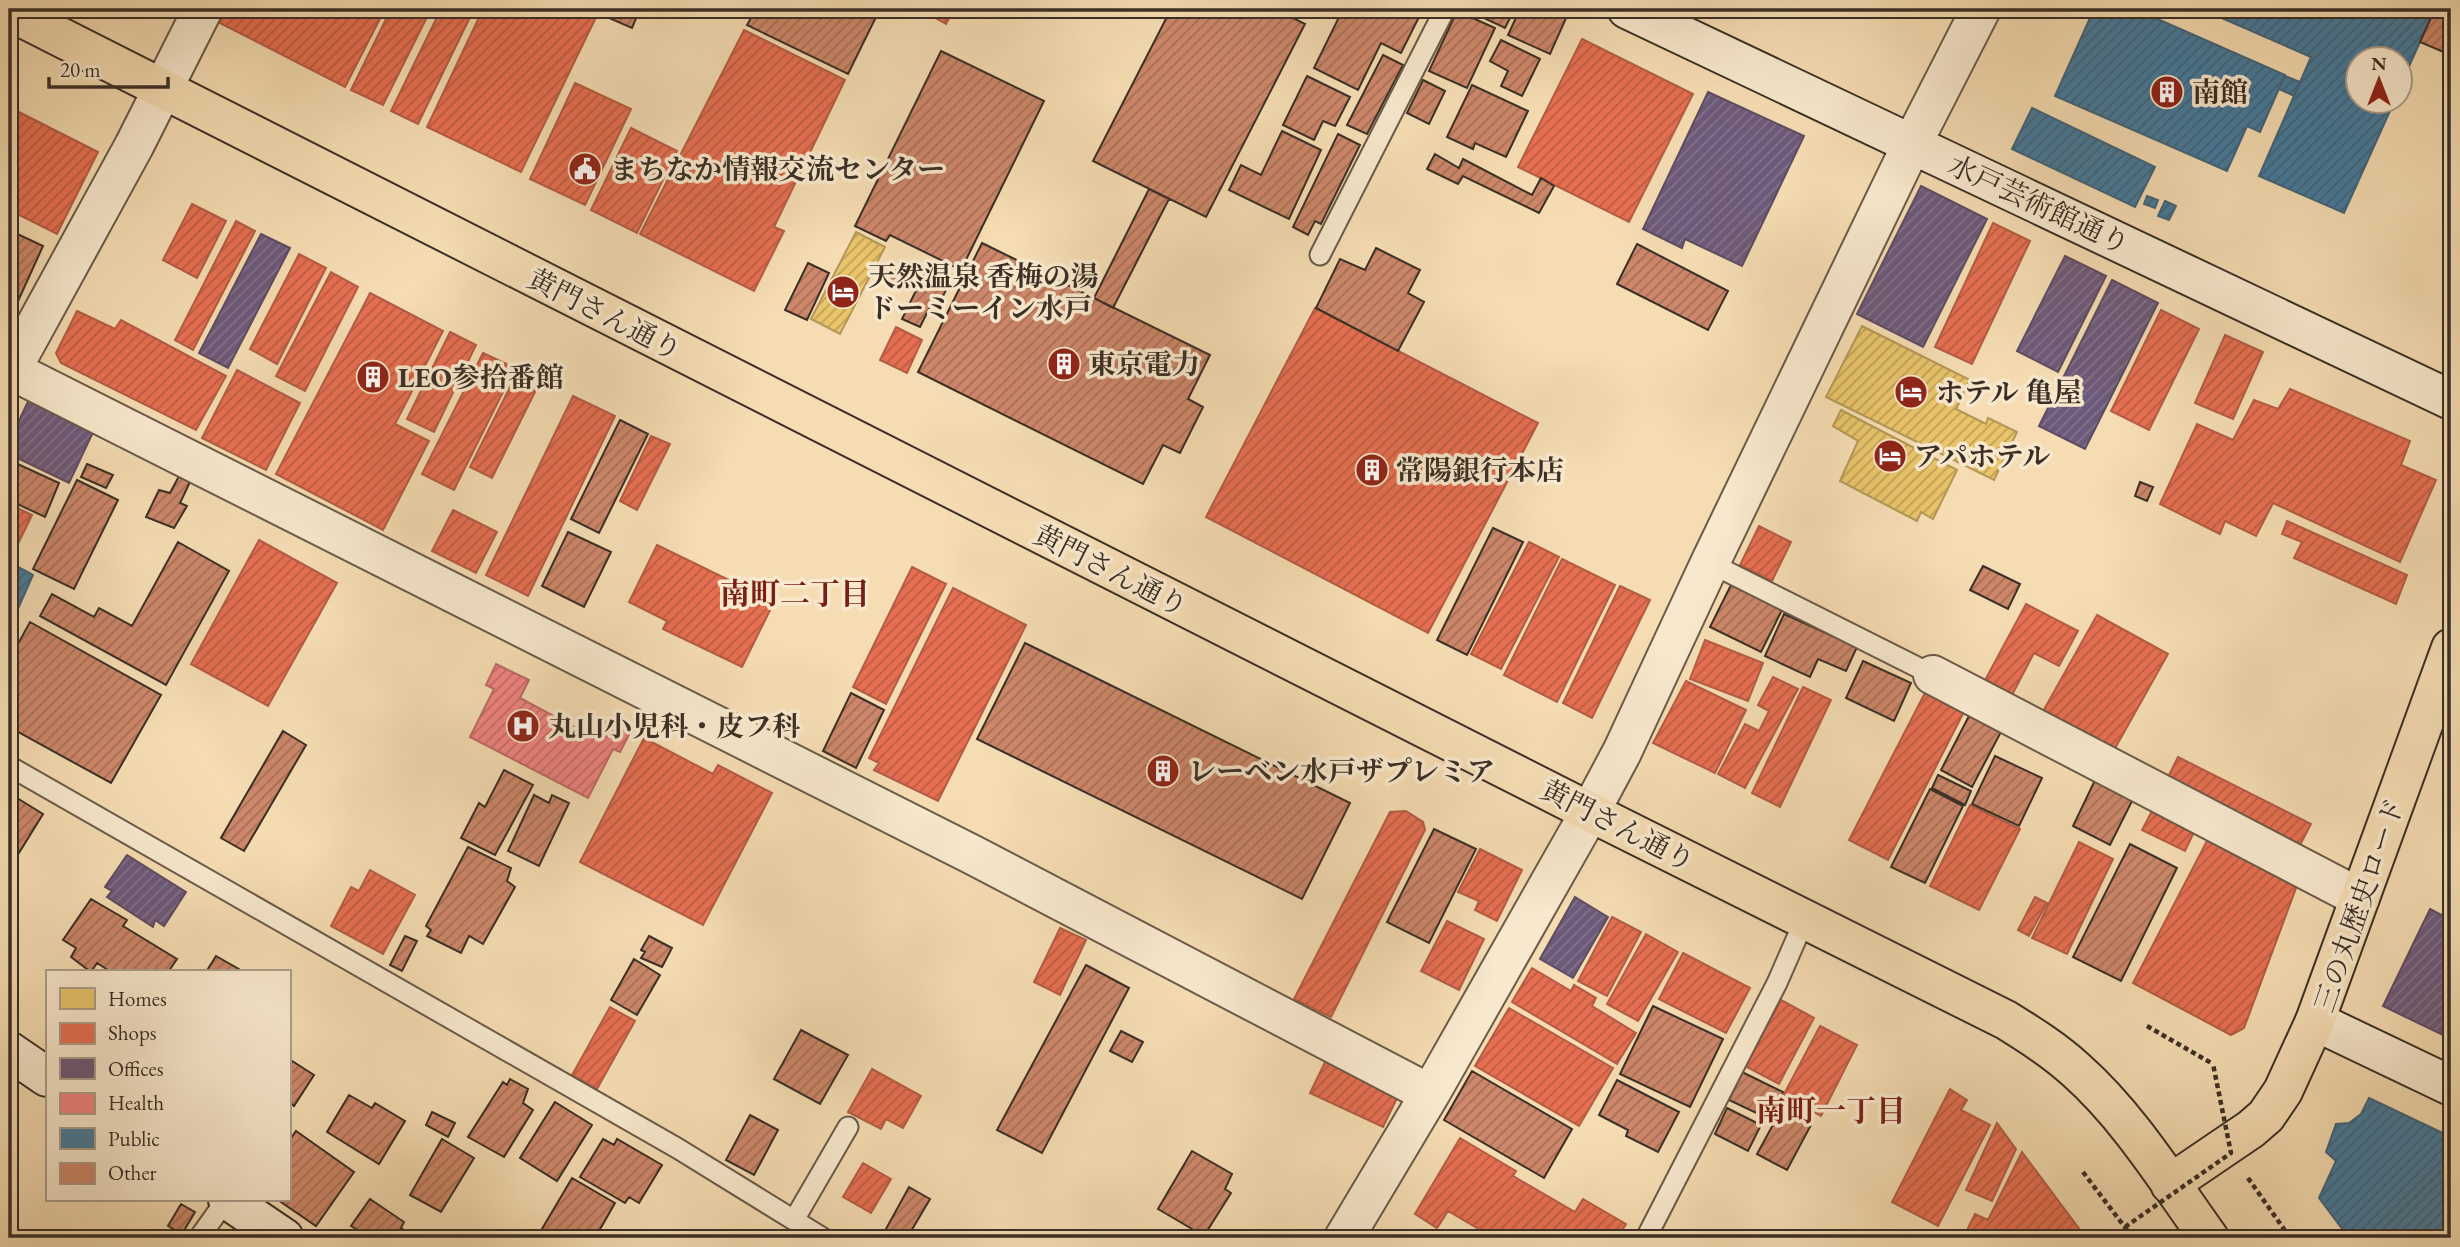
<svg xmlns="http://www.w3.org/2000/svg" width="2460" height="1247" font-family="'EB Garamond','Noto Serif JP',serif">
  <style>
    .homes { fill: url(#homes-hatch); stroke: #b49756; stroke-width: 2 }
    .shops { fill: url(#shops-hatch); stroke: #b35c44; stroke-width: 2 }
    .offices { fill: url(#offices-hatch); stroke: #5e4c61; stroke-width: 2 }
    .health { fill: url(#health-hatch); stroke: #bb6a66; stroke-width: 2 }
    .public { fill: url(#public-hatch); stroke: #426479; stroke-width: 2 }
    .building { fill: url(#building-hatch); stroke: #3a2f26; stroke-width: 2 }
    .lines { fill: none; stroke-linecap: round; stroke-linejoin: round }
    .lane-casing { stroke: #695a49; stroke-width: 23 }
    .street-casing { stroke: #695a49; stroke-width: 42 }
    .secondary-casing { stroke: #3a2f26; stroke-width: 42 }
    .highway-casing { stroke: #3a2f26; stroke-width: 42 }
    .path { stroke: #3a2f26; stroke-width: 4.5; stroke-dasharray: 5 3.5; stroke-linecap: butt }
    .lane { stroke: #f8e8cd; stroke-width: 19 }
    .street { stroke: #f8e8cd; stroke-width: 38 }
    .secondary { stroke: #f8e8cd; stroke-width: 38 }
    .highway { stroke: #f5dcb2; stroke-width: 38 }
    .path-bridge { stroke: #3a2f26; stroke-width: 4.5; stroke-dasharray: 5 3.5; stroke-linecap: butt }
    .labels { text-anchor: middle; stroke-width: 7; stroke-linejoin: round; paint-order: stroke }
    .poi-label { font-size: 28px; font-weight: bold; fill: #3a2f26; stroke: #f8e8cd; text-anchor: start }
    .street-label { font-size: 28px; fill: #3a2f26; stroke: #f8e8cd }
    .neighbourhood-label { font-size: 30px; font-weight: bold; fill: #7a1f14; stroke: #f8e8cd }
  </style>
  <defs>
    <pattern id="homes-hatch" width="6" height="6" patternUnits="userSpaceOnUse" patternTransform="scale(1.75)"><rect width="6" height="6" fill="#e9c46a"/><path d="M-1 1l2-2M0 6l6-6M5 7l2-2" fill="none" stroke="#bea057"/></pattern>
    <pattern id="shops-hatch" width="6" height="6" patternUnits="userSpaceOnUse" patternTransform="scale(1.75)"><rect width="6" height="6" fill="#e76f51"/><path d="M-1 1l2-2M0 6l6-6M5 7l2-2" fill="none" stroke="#bc5c43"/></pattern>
    <pattern id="offices-hatch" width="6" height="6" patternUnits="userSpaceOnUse" patternTransform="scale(1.75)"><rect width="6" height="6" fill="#6d597a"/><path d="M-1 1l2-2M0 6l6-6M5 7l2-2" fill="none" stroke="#83738b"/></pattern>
    <pattern id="health-hatch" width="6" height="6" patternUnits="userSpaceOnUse" patternTransform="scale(1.75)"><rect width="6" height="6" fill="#f28482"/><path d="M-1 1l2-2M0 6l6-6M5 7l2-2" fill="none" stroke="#c56c6a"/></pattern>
    <pattern id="public-hatch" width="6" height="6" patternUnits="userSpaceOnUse" patternTransform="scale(1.75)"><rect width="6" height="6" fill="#457b9d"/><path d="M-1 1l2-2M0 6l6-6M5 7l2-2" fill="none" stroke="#3b6580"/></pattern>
    <pattern id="building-hatch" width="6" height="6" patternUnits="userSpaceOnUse" patternTransform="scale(1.75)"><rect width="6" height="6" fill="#cd876a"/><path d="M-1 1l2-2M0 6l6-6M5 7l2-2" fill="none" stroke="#a76f57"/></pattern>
  </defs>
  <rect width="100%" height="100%" fill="#f5dcb2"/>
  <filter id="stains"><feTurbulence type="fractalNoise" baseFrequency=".00286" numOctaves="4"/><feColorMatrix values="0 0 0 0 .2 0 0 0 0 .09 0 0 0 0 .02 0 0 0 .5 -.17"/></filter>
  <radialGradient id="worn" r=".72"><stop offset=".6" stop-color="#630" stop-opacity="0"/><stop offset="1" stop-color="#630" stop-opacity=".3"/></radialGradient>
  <path class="homes" d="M856,232l29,15 -45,87 -29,-15z
    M1862,326l108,54 -14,29 30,15 2,-6 29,14 -23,48 -168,-83z
    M1841,410l116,60 -24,49 -12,-7 -4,9 -77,-40 18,-40 -25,-15z"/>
  <path class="shops" d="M220,9h165l-40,78 -131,-67z
    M391,9h40l-48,96 -32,-15z
    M441,9h33l-56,115 -27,-13z
    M483,9h117l-79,163 -94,-45z
    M931,9h23l-8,15 -18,-10z
    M744,30l101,50 -71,147 10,4 -30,60 -114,-57z
    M1582,39l111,55 -64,128 -111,-55z
    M575,83l56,26 -46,96 -55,-26z
    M9,107l89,45 -41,82 -48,-24z
    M631,128l46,23 -40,82 -46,-23z
    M192,204l34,17 -29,57 -34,-18z
    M236,221l19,10 -62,119 -18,-10z
    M1993,223l37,18 -58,123 -37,-17z
    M299,254l27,14 -49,96 -27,-15z
    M331,272l27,15 -53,104 -29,-15z
    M370,293l73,38 -48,93 34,17 -46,89 -107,-56z
    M1315,308l223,115 -110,210 -222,-116z
    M2161,310l38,19 -50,101 -38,-19z
    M77,311l38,18 6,-9 105,56 -30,54 -135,-67 -5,-10z
    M896,327l26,13 -15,33 -27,-13z
    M450,332l26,13 -42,87 -27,-13z
    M2225,335l38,17 -30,67 -38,-16z
    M483,353l32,15 -61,122 -32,-16z
    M520,367l22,11 -50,100 -22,-11z
    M237,370l63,33 -34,67 -64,-32z
    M2290,389l120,52 -9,24 35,15 -36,82 -127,-59 -17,33 -31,-15 -5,13 -60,-30 37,-80 36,16 21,-40 24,9z
    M573,396l42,20 -87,180 -42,-21z
    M651,436l19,8 -33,66 -17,-9z
    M9,504l23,11 -16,33 -7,-3z
    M453,510l44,22 -21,41 -44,-22z
    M2287,521l120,54 -11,29 -102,-46 8,-16 -20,-8z
    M1759,526l32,16 -19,39 -32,-16z
    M259,540l78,43 -69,123 -77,-42z
    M1529,542l30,15 -58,112 -30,-15z
    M657,545l117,57 -32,65 -79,-38 4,-8 -38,-19z
    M1562,559l53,26 -58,117 -53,-27z
    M912,567l34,17 -60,120 -33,-17z
    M1620,586l30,14 -58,118 -29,-15z
    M953,588l73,37 -88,176 -64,-31 5,-7 -10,-5z
    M2026,604l52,27 -19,35 -25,-13 -23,44 -27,-15z
    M2097,615l71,39 -55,98 -71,-39z
    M1705,640l58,23 -15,38 -58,-22z
    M1773,677l25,12 -53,99 -27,-14 27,-50 14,7 10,-20 -11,-6z
    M1686,681l60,29 -31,63 -62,-30z
    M1929,685l39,19 -80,156 -39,-20z
    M1803,687l28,13 -51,107 -28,-14z
    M644,738l69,36 5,-9 54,28 -69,132 -123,-63z
    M2178,757l133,67 -13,25 -133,-66z
    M1970,805l50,24 -41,81 -49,-24z
    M2153,809l42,21 -10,21 -43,-21z
    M1406,811l17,11 2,8 -94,187 -37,-18 96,-187z
    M2210,835l89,45 -55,148 -13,7 -98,-52z
    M2079,842l34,17 -46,95 -35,-16z
    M1480,849l42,21 -25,51 -22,-11 4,-9 -21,-9z
    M370,870l45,25 -32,59 -52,-28 20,-39 8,4z
    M2035,897l12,6 -18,33 -11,-6z
    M1612,917l29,15 -34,64 -29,-15z
    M1447,921l37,18 -25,51 -38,-19z
    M1060,928l26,12 -26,55 -26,-13z
    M1646,934l32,18 -40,69 -31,-17z
    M1683,953l67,35 -24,45 -67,-34z
    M1532,968l39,23 3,-6 22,13 -4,8 44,27 -19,31 -105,-62z
    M1781,1000l33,18 -35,66 -34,-18z
    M610,1007l25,14 -38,68 -25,-14z
    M1509,1008l104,60 -34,58 -104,-60z
    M1820,1026l37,19 -36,71 -38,-20z
    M1326,1060l73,34 -16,33 -73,-34z
    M872,1069l49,27 -18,32 -17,-9 -5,10 -33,-17z
    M1950,1089l17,11 -6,10 29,15 -52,101 -46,-24z
    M1997,1123l19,26 -24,52 -26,-11z
    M1460,1138l56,33 -3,5 62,36 8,-13 43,25 -9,14h-123l-46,-27 -11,17 -22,-14z
    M2022,1152l64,86h-123l12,-24 13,6z
    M863,1163l28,16 -20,34 -28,-16z"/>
  <path class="offices" d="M1708,92l96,44 -62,130 -57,-27 -3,9 -39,-19z
    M1921,186l66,33 -64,128 -66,-33z
    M261,234l29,14 -62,120 -29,-15z
    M2065,256l41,20 -48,96 -41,-21z
    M2112,280l46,23 -73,146 -46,-23z
    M31,395l65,31 -27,57 -60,-29v-12z
    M127,855l59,37 -22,34 -9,-6 -2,7 -46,-30 5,-6 -7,-4z
    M1575,897l33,20 -35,61 -33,-19z
    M2430,909l21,11v119l-68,-33z"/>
  <path class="health" d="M496,664l33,16 -9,18 69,37 12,-16 29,14 -10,19 -7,-3 -25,49 -118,-61 24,-48 -8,-4z"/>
  <path class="public" d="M2094,9h41l150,66 -25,57 -13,-6 -20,45 -172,-75z
    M2201,9h234l-35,77v-26h-42v42h36l-50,111 -85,-37 52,-119z
    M2285,76l15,6 -6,14 -15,-7z
    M2032,108l123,59 -20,40 -123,-58z
    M2147,196l11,4 -3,8 -11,-4z
    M2165,201l11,5 -7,14 -11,-4z
    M9,562l24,13 -16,36 -8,-3z
    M2369,1098l82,39v101h-102l-30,-40 17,-37 -10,-9 10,-28 13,-1 12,-9z"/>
  <path class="building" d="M613,9h27l-8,19 -23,-10z
    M756,9h58l13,6 3,-6h34l13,6 -29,59 -101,-49z
    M1171,9h104l30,15 -99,193 -113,-56z
    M1343,9h80l-22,44 -20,-10 -23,47 -44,-22z
    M1465,9h41l7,3 -8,16z
    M1520,9h30l17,7 -17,38 -42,-19z
    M2435,9h16v37l-3,8 -28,-12z
    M1457,11l38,17 -28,60 -38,-17z
    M1501,40l39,19 -18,37 -21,-10 7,-15 -18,-10z
    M941,51l103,50 -83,169 -71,-35 -4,6 -31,-15z
    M1383,55l20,10 -36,69 -20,-9z
    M1307,76l43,21 -15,29 -12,-5 -9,19 -31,-15z
    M1423,80l22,11 -16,33 -22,-11z
    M1472,85l56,26 -22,46 -31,-14 -2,6 -26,-12z
    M1282,131l39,19 -32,69 -60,-29 12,-25 20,10z
    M1338,134l22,11 -39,79 -6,-3 -7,14 -15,-8z
    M1435,154l24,14 4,-9 69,36 9,-17 13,8 -15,27 -76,-37 -5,8 -31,-15z
    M1149,189l20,10 -56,109 -19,-10z
    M9,230l34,16 -34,75z
    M982,243l228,112 -22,44 15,8 -23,46 -17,-8 -20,39 -225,-112z
    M1637,244l91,47 -20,39 -91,-46z
    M1376,248l44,22 -12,23 16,9 -26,49 -82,-43 24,-49 25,11z
    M808,263l21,10 -22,47 -22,-10z
    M884,264l18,8 -8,16 -17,-9z
    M929,264l24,12 -18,36 -6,-3 -9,18 -18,-8z
    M620,420l28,14 -49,99 -28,-14z
    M9,460l50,23 -14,34 -36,-17z
    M87,464l26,11 -7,13 -25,-11z
    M179,476l11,6 -10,21 7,3 -13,22 -28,-11 13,-27 11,3z
    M77,480l41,20 -44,89 -41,-20z
    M2140,482l13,5 -6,14 -12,-5z
    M1493,528l30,14 -56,113 -30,-15z
    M568,532l43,20 -27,55 -42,-21z
    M178,542l51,29 -63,114 -126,-69 12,-22 42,23 5,-9 33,18z
    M1983,566l37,18 -12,25 -38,-19z
    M1733,581l51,25 -23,46 -51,-25z
    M1784,614l73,33 -11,24 -28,-12 -8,18 -45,-21z
    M30,622l131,73 -50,88 -102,-56v-67z
    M1025,643l325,160 -48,96 -325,-160z
    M1863,661l48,22 -17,38 -48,-23z
    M851,693l33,17 -28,58 -33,-17z
    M1971,712l32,16 -31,59 -31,-17z
    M283,731l23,14 -62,106 -23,-13z
    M1995,756l47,22 -23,48 -47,-22z
    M504,770l29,15 -38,70 -34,-17 18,-35 6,4z
    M1938,775l33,16 -6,14 -33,-17z
    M2096,778l38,19 -24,48 -37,-19z
    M1930,789l33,17 -38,77 -34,-16z
    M9,793l34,21 -34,55z
    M534,795l15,8 3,-8 17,8 -30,63 -31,-15z
    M1434,829l42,20 -47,94 -42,-21z
    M2130,844l47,24 -56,113 -48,-24z
    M468,847l43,21 -4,13 8,6 -32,57 -14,-8 -8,17 -34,-17 4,-6 -5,-4z
    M91,899l36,21 -4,6 54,33 -9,13h-57l-14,-9 -6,9 -20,-15 5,-9 -13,-8z
    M405,936l12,5 -15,30 -12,-6z
    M649,936l23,12 -10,19 -21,-9 4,-6 -4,-2z
    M216,956l28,16h-38z
    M634,959l26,16 -23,40 -26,-15z
    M1086,965l43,23 -87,165 -45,-23z
    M1653,1006l70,33 -33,68 -70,-33z
    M801,1030l47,25 -28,49 -46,-25z
    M1121,1031l22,11 -11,20 -22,-11z
    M289,1059l25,16 -20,31 -5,-4z
    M1472,1071l100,58 -28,49 -100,-58z
    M1742,1072l41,20 -14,27 -40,-19z
    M510,1079l18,10 -5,14 10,7 -29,47 -36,-20 35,-55 4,3z
    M1617,1080l62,32 -21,40 -32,-16 2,-6 -29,-15z
    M349,1095l23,13 3,-5 30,18 -26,43 -52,-32z
    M555,1102l37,23 -35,56 -37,-23z
    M1727,1108l34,17 -13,26 -33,-17z
    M1781,1110l30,15 -24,45 -30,-16z
    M432,1112l23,11 -7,14 -22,-12z
    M750,1115l28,15 -24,45 -28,-15z
    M296,1131l58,41 -38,54 -38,-26h11v-59z
    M442,1139l32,19 -33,54 -31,-17z
    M603,1139l11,6 3,-6 45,26 -23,38 -10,-6 -4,6 -45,-26z
    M1192,1151l40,23 -7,15 6,4 -27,43 -46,-27z
    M572,1178l43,25 -20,35h-37l-16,-9z
    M909,1187l21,12 -23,39h-26z
    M370,1199l34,23 -3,6 15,10h-63l5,-8 -7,-4z
    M181,1204l14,8 -13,22 -14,-8z
    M220,1230l12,8h-18z"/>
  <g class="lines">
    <defs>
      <path id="lane" d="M1320,255l125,-246
        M1710,563l223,112
        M9,766l668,382 146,90
        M794,1220l54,-93
        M199,1238l27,-38
        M1646,1238l131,-255 28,-64"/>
      <path id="street" d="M9,369l964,486 457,239
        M9,374l125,-228 69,-137
        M1933,675l427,223
        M1344,1238l86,-144 160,-282 32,-60 88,-189 202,-419 69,-135"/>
      <path id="secondary" d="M1627,9l824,391
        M2315,1021l136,65
        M9,1051l38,26
        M228,1200l56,38"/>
      <path id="highway" d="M9,11l1581,801 416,208c24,15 48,30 70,50 53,47 92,111 133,168
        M2170,1184l81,-55 15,-13 17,-25 32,-70 136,-373"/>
    </defs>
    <use href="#lane" class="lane-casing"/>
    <use href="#street" class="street-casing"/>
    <use href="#secondary" class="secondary-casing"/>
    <use href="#highway" class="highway-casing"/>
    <path class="path" d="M2147,1026l66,38
      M2083,1172l50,66
      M2248,1178l38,54"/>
    <use href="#lane" class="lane"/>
    <use href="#street" class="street"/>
    <use href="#secondary" class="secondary"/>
    <use href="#highway" class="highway"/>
    <path class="path-bridge" d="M2125,1227l106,-74 -18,-89"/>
  </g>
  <defs>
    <symbol id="building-disc" viewBox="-11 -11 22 22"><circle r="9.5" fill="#8f2418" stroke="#f8e8cd"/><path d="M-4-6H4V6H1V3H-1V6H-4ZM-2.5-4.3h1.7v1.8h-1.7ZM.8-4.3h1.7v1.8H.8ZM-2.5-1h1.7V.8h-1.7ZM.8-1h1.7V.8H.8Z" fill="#fff"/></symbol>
    <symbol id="civic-disc" viewBox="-11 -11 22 22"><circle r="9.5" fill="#8f2418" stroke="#f8e8cd"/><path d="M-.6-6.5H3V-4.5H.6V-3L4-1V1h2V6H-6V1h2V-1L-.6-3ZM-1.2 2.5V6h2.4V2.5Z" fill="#fff"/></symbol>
    <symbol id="hotel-disc" viewBox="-11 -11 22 22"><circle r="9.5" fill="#8f2418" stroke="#f8e8cd"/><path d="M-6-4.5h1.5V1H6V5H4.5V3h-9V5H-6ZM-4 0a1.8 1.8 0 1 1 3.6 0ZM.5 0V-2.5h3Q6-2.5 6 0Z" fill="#fff"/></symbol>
    <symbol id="hospital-disc" viewBox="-11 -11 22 22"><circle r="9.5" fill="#8f2418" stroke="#f8e8cd"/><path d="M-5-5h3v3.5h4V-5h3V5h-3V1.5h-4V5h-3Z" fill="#fff"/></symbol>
  </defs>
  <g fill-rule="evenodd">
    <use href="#building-disc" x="2148" y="73" width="38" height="38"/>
    <use href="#civic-disc" x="566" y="150" width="38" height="38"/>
    <use href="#hotel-disc" x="824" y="273" width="38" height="38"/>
    <use href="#building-disc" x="1045" y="345" width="38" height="38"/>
    <use href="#building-disc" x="354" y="358" width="38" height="38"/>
    <use href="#hotel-disc" x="1892" y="373" width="38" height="38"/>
    <use href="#hotel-disc" x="1871" y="437" width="38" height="38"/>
    <use href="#building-disc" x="1353" y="451" width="38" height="38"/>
    <use href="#hospital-disc" x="504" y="707" width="38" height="38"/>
    <use href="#building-disc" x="1144" y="752" width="38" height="38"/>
  </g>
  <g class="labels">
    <g class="poi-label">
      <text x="2192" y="102">南館</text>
      <text x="610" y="179">まちなか情報交流センター</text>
      <text x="868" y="286">天然温泉 香梅の湯<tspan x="868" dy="32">ドーミーイン水戸</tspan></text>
      <text x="1088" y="374">東京電力</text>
      <text x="398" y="387">LEO参拾番館</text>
      <text x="1936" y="402">ホテル 亀屋</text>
      <text x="1914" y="466">アパホテル</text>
      <text x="1396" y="480">常陽銀行本店</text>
      <text x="548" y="736">丸山小児科・皮フ科</text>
      <text x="1188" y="781">レーベン水戸ザプレミア</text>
    </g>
    <g class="street-label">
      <text transform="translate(2039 204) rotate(25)" y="10">水戸芸術館通り</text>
      <text transform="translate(605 314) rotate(27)" y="10">黄門さん通り</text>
      <text transform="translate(1111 570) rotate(27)" y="10">黄門さん通り</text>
      <text transform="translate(1618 825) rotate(27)" y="10">黄門さん通り</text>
      <text transform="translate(2359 905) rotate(-71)" y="10">三の丸歴史ロード</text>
    </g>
    <g class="neighbourhood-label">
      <text x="795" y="604">南町二丁目</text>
      <text x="1831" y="1121">南町一丁目</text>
    </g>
  </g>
  <rect width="2460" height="1247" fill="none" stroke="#f5dcb2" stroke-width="35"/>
  <rect x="10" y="10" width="2439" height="1226" fill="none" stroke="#3a2f26" stroke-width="3.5"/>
  <rect x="18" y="18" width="2425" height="1212" fill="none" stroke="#3a2f26" stroke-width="2"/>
  <rect x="46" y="970" width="245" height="231" fill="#f8e8cd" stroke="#ac9e8a" stroke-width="2"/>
  <rect x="60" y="988" width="35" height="21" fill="#e9c46a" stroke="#ac9e8a" stroke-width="2"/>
  <text x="108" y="1006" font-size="21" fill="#3a2f26">Homes</text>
  <rect x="60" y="1023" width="35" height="21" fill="#e76f51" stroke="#ac9e8a" stroke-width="2"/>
  <text x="108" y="1040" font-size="21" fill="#3a2f26">Shops</text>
  <rect x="60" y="1058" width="35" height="21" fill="#6d597a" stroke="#ac9e8a" stroke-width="2"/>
  <text x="108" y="1076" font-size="21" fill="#3a2f26">Offices</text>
  <rect x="60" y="1093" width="35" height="21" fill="#f28482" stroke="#ac9e8a" stroke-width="2"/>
  <text x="108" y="1110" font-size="21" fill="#3a2f26">Health</text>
  <rect x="60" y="1128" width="35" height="21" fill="#457b9d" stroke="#ac9e8a" stroke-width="2"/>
  <text x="108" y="1146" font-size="21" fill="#3a2f26">Public</text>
  <rect x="60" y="1163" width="35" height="21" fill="#cd876a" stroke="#ac9e8a" stroke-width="2"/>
  <text x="108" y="1180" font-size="21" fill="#3a2f26">Other</text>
  <g transform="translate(2379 80)"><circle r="33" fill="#f8e8cd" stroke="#ac9e8a" stroke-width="2"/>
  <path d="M0-5L12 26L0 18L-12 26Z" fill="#8f2418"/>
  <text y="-10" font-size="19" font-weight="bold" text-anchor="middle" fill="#3a2f26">N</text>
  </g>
  <path d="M49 77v10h119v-10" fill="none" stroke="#3a2f26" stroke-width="3.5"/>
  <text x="60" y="77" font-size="21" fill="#3a2f26" stroke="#f8e8cd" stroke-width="5" paint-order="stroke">20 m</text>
  <rect width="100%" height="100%" filter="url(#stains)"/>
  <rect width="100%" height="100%" fill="url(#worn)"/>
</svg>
